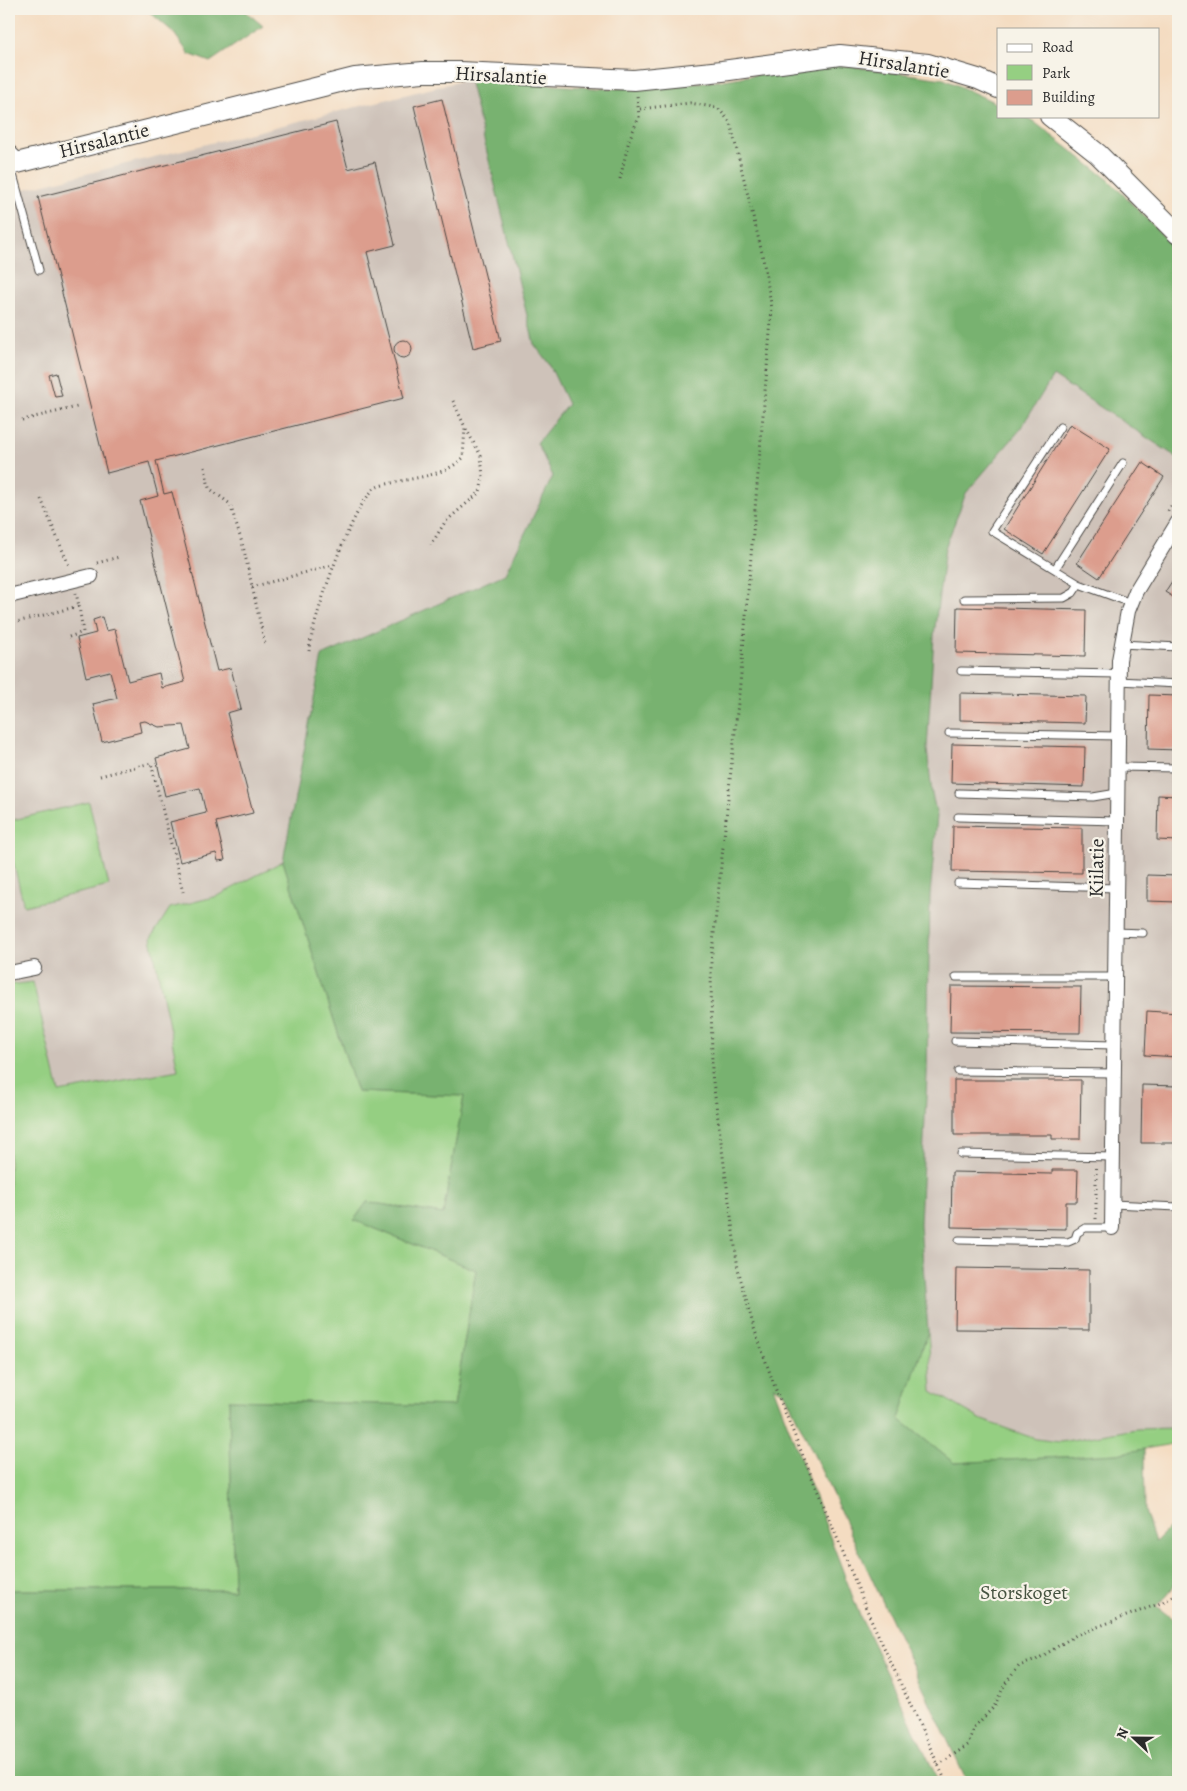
<svg xmlns="http://www.w3.org/2000/svg" width="1187" height="1791" font-family="Alegreya,serif">
  <style>
    .industrial { fill: #cec2b9 }
    .green { fill: #95cf82; stroke: #607d56 }
    .forest { fill: #78b270; stroke: #526e4e }
    .building { fill: #dc9d8d }
    .lines { fill: none; stroke-linecap: round; stroke-linejoin: round }
    .lane-casing { stroke: #494642; stroke-width: 9 }
    .street-casing { stroke: #494642; stroke-width: 16 }
    .secondary-casing { stroke: #494642; stroke-width: 22 }
    .path { stroke: #494642; stroke-width: 3; stroke-dasharray: 1 4; stroke-linecap: butt }
    .lane { stroke: #fff; stroke-width: 7 }
    .street { stroke: #fff; stroke-width: 14 }
    .secondary { stroke: #fff; stroke-width: 20 }
    .labels { text-anchor: middle; stroke-width: 4.5; stroke-linejoin: round; paint-order: stroke }
    .street-label { font-size: 20px; fill: #2b2b2b; stroke: #f7f3e8 }
    .park-label { font-size: 20px; fill: #465441; stroke: #f7f3e8 }
  </style>
  <rect width="100%" height="100%" fill="#f7f3e8"/>
  <filter id="ink" filterUnits="userSpaceOnUse"><feTurbulence type="fractalNoise" baseFrequency=".02" numOctaves="2"/><feDisplacementMap in="SourceGraphic" scale="10" xChannelSelector="R" yChannelSelector="G"/><feConvolveMatrix kernelMatrix="1 2 1 2 8 2 1 2 1" color-interpolation-filters="sRGB"/></filter>
  <filter id="wash" filterUnits="userSpaceOnUse"><feTurbulence type="fractalNoise" baseFrequency=".0096" numOctaves="4" result="noise"/><feDisplacementMap in="SourceGraphic" scale="20" xChannelSelector="R" yChannelSelector="G"/><feGaussianBlur stdDeviation="1.12" result="paint"/><feColorMatrix in="noise" values="0 0 0 0 0 0 0 0 0 0 0 0 0 0 0 0 0 1.4 0 .05"/><feComposite in="paint" operator="in"/></filter>
  <g filter="url(#wash)">
    <rect width="100%" height="100%" fill="#f4dcc1"/>
    <path class="industrial" d="M469,79l65,265 15,20 19,40 -31,39 16,33 -48,98 -183,82 -39,205 -65,35 -48,12 -19,30 27,132 -119,22 -26,-110 -24,3v-792z
      M1053,375l125,83v970l-42,1 -76,13 -24,-3 -54,-19 -50,-29 -12,-167 7,-148 3,-181 7,-79 -5,-22 -5,-45 7,-114 11,-87 21,-55 53,-62z"/>
    <path class="green" d="M89,802l20,84 -85,20 -15,-62v-23z
      M283,861l74,231 107,4 -21,118 -76,-12 -13,18 122,50 -22,136 -225,-6 5,190h-225v-605l24,-3 26,110 119,-22 -27,-132 19,-30 48,-12z
      M928,1331l4,60 50,29 54,19 24,3 76,-13 42,-1v15l-61,11 -163,9 -55,-44z"/>
    <path class="forest" d="M146,9h97l20,17 -53,36 -21,-8 -16,-22z
      M826,63l118,16 54,25v12h25l10,5 76,59 69,71v207l-125,-82 -34,55 -53,62 -21,55 -11,87 -7,114 5,45 5,22 -7,79 -3,181 -7,148 8,107 -29,88 55,44 163,-9 27,-5 1,62 10,31 16,-16c9,19 12,46 -1,66 -3,5 -10,10 -14,14l22,17v159h-211l-182,-389 -12,-7 87,230 79,166h-930v-192h225l-5,-190 225,6 22,-136 -122,-50 13,-18 76,12 21,-118 -107,-4 -74,-231 39,-205 183,-82 48,-98 -16,-33 31,-39 -19,-40 -15,-20 -65,-265 140,10 109,-8z"/>
    <g id="blocks">
      <path class="building" d="M442,99l59,242 -28,7 -59,-242z
        M336,122l12,47 27,-7 20,83 -28,7 37,146 -248,63 8,33 8,-2 45,179 14,-3 10,41 -14,4 26,100 -37,9 9,38 -7,1 -2,-8 -36,9 -10,-40 36,-9 -6,-25 -35,8 -9,-38 34,-9 -6,-24 -25,2 -14,-6 -6,1 2,10 -39,10 -9,-38 24,-6 -7,-27 -24,6 -9,-39 19,-5 -3,-13 9,-3 4,14 9,-2 13,52 31,-8 3,15 23,-6 -45,-181 18,-5 -9,-34 -42,11 -69,-276z
        M394 349a9 9 0 1 1 18 0a9 9 0 1 1-18 0Z
        M56,373l6,23 -7,1 -6,-22z
        M1070,424l40,25 -67,105 -39,-25z
        M1142,462l22,15 -65,101 -22,-15z
        M1178,572v28l-13,-8z
        M957,607l129,3 -1,46 -129,-3z
        M960,693l126,3 -1,27 -125,-3z
        M1149,695l29,1v54l-30,-1z
        M952,744l133,3 -1,40 -133,-4z
        M1158,795l20,1v45l-21,-1z
        M953,826l129,2v45l-130,-2z
        M1147,875l31,1v26l-31,-1z
        M951,986l130,1 -1,46 -130,-1z
        M1147,1011l31,2v44l-33,-2z
        M954,1080h127l-1,59h-28v-4h-98z
        M1142,1085l36,1v57h-37z
        M1052,1170h26l-1,32h-11v27l-115,-2 1,-55 100,2z
        M956,1268l133,2v60l-134,-1z"/>
    </g>
  </g>
  <g filter="url(#ink)">
    <use href="#blocks" fill-opacity="0" stroke="#494642" stroke-width="1"/>
    <g class="lines">
      <defs>
        <path id="lane" d="M9,147l12,12
          M11,167l28,103
          M1060,427l-68,104 87,53 52,19
          M1055,569l68,-106
          M964,599l100,-1 9,-5 6,-9
          M1121,644l57,3
          M961,671l158,3
          M1119,681l59,3
          M949,733l169,3
          M1118,767l60,1
          M959,793l134,4 24,-4
          M958,817l159,4
          M958,883l158,5
          M1115,932l28,1
          M956,977h159
          M955,1041l159,4
          M958,1071l156,2
          M961,1154l152,3
          M1112,1204l66,3
          M959,1240l109,2 7,-3 2,-6 8,-5h27"/>
        <path id="street" d="M9,596l82,-20
          M9,973l25,-5
          M1112,1228l7,-568 9,-49 8,-20 42,-69"/>
        <path id="secondary" d="M1050,116l48,38 80,80
          M9,165l346,-87 68,-6h36l175,8 88,-9 118,-16 88,9 50,15 20,9"/>
      </defs>
      <use href="#lane" class="lane-casing"/>
      <use href="#street" class="street-casing"/>
      <use href="#secondary" class="secondary-casing"/>
      <path class="path" d="M640,109l50,-6 28,5 12,14 32,131 10,56 -31,365 -30,288 1,112 26,195 16,59 23,65 92,222 77,167
        M620,179l9,-39 10,-23 -2,-22
        M453,401l12,26
        M22,420l55,-13
        M205,467l4,21 21,16 13,42 22,98
        M41,499l29,69
        M1168,511l10,-16
        M97,563l22,-6
        M252,587l81,-22
        M9,624l70,-18 -3,-13
        M69,637l14,-5 -4,-26
        M309,651c3,-30 43,-149 68,-164 4,-2 11,-3 15,-4 24,-6 53,-7 71,-25l2,-31 16,29 2,21 -3,15 -35,30 -14,23
        M100,776l51,-13 32,129
        M1096,1219v-52
        M938,1765l30,-20 6,-18 20,-20 11,-23 14,-18 17,-6 40,-25 85,-32 14,-8 3,-5"/>
      <use href="#lane" class="lane"/>
      <use href="#street" class="street"/>
      <use href="#secondary" class="secondary"/>
    </g>
  </g>
  <g class="labels">
    <g class="street-label">
      <text transform="translate(904 64) rotate(9)" y="7">Hirsalantie</text>
      <text transform="translate(501 75) rotate(3)" y="7">Hirsalantie</text>
      <text transform="translate(104 140) rotate(-14)" y="7">Hirsalantie</text>
      <text transform="translate(1096 868) rotate(-89)" y="7">Kiilatie</text>
    </g>
    <g class="park-label">
      <text x="1024" y="1599">Storskoget</text>
    </g>
  </g>
  <rect width="1187" height="1791" fill="none" stroke="#f7f3e8" stroke-width="30"/>
  <rect x="997" y="28" width="162" height="90" fill="#f7f3e8" stroke="#a5a39c"/>
  <rect x="1007" y="44" width="25" height="8" fill="#ffffff" stroke="#a5a39c"/>
  <text x="1042" y="52" font-size="15" fill="#2b2b2b">Road</text>
  <rect x="1007" y="65" width="25" height="15" fill="#95cf82" stroke="#a5a39c"/>
  <text x="1042" y="78" font-size="15" fill="#2b2b2b">Park</text>
  <rect x="1007" y="90" width="25" height="15" fill="#dc9d8d" stroke="#a5a39c"/>
  <text x="1042" y="102" font-size="15" fill="#2b2b2b">Building</text>
  <g transform="translate(1134 1738) rotate(292)" stroke="#f7f3e8" stroke-width="4" paint-order="stroke">
  <path d="M0-4L9 19L0 12L-9 19Z" fill="#2b2b2b"/>
  <text y="-8" font-size="14" font-weight="bold" text-anchor="middle" fill="#2b2b2b">N</text>
  </g>
</svg>
